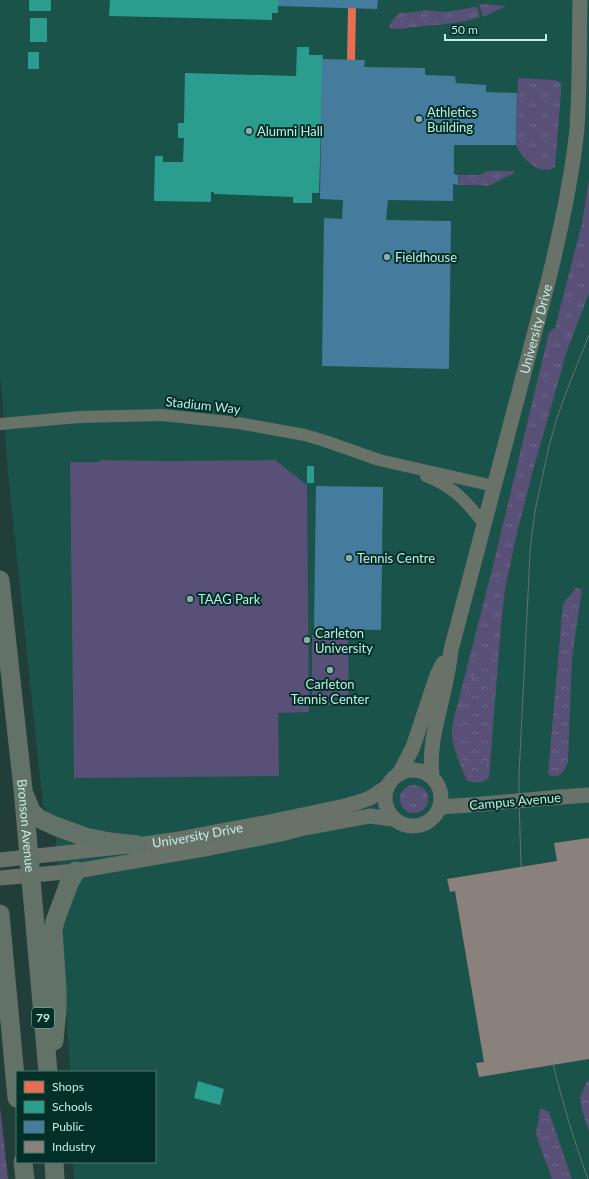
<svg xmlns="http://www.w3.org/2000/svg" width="589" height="1179" font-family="Lato,sans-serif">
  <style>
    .built { fill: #1a5349 }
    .grass { fill: url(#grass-tufts) }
    .forest { fill: url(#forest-crowns) }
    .park { fill: #595078 }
    .shops { fill: #e76f51 }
    .schools { fill: #2a9d8f }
    .public { fill: #457b9d }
    .industry { fill: #8a817c }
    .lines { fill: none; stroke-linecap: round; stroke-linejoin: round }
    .minor { stroke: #697269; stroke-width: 12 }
    .tertiary { stroke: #697269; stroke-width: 15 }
    .primary { stroke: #637268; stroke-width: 19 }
    .tram { stroke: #63746d; stroke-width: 1 }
    .tertiary-bridge { stroke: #697269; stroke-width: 15 }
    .poi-dot { fill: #89b0a8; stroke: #022f27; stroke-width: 1.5 }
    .labels { text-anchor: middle; stroke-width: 4; stroke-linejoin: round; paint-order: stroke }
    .shield { fill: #022f27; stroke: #88b5ab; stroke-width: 1 }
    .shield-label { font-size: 12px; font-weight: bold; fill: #c1eee3 }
    .poi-label { font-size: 13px; fill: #c1eee3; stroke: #022f27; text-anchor: start }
    .street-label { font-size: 13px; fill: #c1eee3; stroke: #022f27 }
  </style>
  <defs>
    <pattern id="grass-tufts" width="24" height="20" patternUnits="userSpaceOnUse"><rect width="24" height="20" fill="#595078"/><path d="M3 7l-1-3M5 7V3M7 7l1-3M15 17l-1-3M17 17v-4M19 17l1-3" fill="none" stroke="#6f6a8b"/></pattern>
    <pattern id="forest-crowns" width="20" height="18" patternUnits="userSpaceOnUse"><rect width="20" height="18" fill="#595078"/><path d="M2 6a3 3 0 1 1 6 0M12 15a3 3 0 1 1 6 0" fill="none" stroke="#6f6a8b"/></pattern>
  </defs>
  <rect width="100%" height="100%" fill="#223e39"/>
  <path class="built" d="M0,0h589v1179h-515l-1,-17h82v-90h-85l-15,-246 -12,-20 -35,-333 -8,-101z"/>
  <path class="grass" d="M481,4l25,2 -23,11 -4,-12z
    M474,7h3l3,10c-21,7 -44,8 -66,10 -8,1 -17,3 -25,1l3,-8 8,-7 17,-1 8,-2 19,2 15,-2z
    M518,78l38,2 5,3v9l-6,75c-16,10 -33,-9 -39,-22z
    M488,171h25l2,2 -9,4 -18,9 -7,-1h-23l1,-10h20z
    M589,179v114l-22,58 -34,119 -17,67 -11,52 -4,36 -12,153c-9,6 -12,5 -22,3 -6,-15 -14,-31 -15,-47 -1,-5 1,-11 2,-16l40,-156 55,-230 6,-4 27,-105z
    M400 799a14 14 0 1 1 28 0a14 14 0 1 1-28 0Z
    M0,1106l8,73h-8z"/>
  <path class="forest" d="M576,588l6,1 -10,69 -4,103c-3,10 -9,20 -20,13l15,-170z
    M486,656h10l-10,120 -5,3 -13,-5 -11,-31 9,-55z
    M589,1080v52l-7,-22 -2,-13 7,-16z
    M540,1108l9,4 23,67h-20l-16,-44z"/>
  <path class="park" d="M100,460l66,1 109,-1 32,25 2,227 -31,1 1,63 -205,2 -4,-316h29z
    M312,635h36l1,70h-37z"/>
  <path class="shops" d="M348,8h8l-1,52h-8z"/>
  <path class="schools" d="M29,0h22v11h-22z
    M110,0h168v13h-6v7l-163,-4z
    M30,18h17v24h-17z
    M297,47h12v8h14l-4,138h-7v10h-19v-6l-79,-3v-2h-3v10l-57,-1 1,-45h8v6h20l1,-24h-6v-15h6l1,-50 111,3z
    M28,52h11v17h-11z
    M307,466h7v17h-7z
    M198,1081l26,8 -4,16 -26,-7z"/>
  <path class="public" d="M278,0h100l-1,9 -99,-3z
    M322,59l43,1 -1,7 61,1v7l30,1 1,7 30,2v7l31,1 -1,52h-62v29l4,1v10l-5,-1v17l-65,-1 -2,20 65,1 -2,148 -127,-3 2,-148 18,1 1,-19 -23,-1z
    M316,486l67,1 -2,143 -67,-1z"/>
  <path class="industry" d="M589,838v221l-110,18 -3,-14 8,-1 -29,-171 -5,1 -3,-13 110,-18 -3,-18z"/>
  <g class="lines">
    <path class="minor" d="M0,424l79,-7 83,-2 76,8 67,12 20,6 54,19 115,26
      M426,476c27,10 41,26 58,48"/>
    <g class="tertiary">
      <circle cx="413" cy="798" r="28"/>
      <path d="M399,774l14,-27 24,-72 6,-12"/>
      <path id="s1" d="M432,777c-4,-37 9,-66 15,-102 2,-8 3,-16 4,-25l98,-372c12,-49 23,-99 28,-150 3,-42 2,-85 3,-128"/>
      <path d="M561,797l28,-2"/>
      <path d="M440,807l43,-3"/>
      <path id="s2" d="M0,860l137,-15 36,-5 96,-18 76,-16 14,-4 11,-4 18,-12"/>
      <path d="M0,878l76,-7 134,-23 71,-14 19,-5 70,-13 23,3"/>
    </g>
    <g class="primary">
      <path id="s3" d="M0,580l23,209 25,283"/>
      <path d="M25,796l6,15 5,5 4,3 15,7 30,11 25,5 27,3"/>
      <path d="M0,914l17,184"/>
      <path d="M54,1041l3,-31v-21l-4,-59 2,-9 15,-40 6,-10"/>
      <path d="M23,1162l2,17"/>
      <path d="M54,1162l1,17"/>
    </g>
    <path class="tram" d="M521,866l-2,-68v-23l10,-201 1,-24 5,-39 14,-65 8,-28 10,-28 22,-55
      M553,1064c10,39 21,78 35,115"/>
    <path class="tertiary-bridge" d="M483,804l78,-7"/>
  </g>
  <g class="poi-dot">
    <circle cx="419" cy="119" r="4"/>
    <circle cx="249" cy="131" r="4"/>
    <circle cx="387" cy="257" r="4"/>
    <circle cx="349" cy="558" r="4"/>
    <circle cx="190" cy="599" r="4"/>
    <circle cx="307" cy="640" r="4"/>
    <circle cx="330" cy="670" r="4"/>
  </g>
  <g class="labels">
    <rect class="shield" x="32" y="1008" width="22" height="20" rx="3"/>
    <g class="shield-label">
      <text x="43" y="1022">79</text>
    </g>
    <g class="poi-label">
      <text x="427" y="117">Athletics<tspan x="427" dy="15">Building</tspan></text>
      <text x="257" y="136">Alumni Hall</text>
      <text x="395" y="262">Fieldhouse</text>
      <text x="357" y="563">Tennis Centre</text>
      <text x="198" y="604">TAAG Park</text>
      <text x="315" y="638">Carleton<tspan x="315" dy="15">University</tspan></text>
      <text x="330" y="689" text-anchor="middle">Carleton<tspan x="330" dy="15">Tennis Center</tspan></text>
    </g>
    <g class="street-label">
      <text dy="5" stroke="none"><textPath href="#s1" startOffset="461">University Drive</textPath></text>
      <text transform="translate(203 405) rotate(6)" y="5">Stadium Way</text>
      <text transform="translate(515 801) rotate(-5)" y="5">Campus Avenue</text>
      <text dy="5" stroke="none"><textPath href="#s3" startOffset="247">Bronson Avenue</textPath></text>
      <text dy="5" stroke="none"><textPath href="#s2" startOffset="199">University Drive</textPath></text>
    </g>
  </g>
  <rect x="16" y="1071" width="140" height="92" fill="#022f27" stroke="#4e7b72"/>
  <rect x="24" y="1081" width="20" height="12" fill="#e76f51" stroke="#4e7b72"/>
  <text x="52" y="1091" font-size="12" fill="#c1eee3">Shops</text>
  <rect x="24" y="1101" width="20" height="12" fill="#2a9d8f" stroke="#4e7b72"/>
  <text x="52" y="1111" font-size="12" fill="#c1eee3">Schools</text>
  <rect x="24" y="1121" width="20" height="12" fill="#457b9d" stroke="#4e7b72"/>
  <text x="52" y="1131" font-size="12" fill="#c1eee3">Public</text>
  <rect x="24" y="1141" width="20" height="12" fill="#8a817c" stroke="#4e7b72"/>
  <text x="52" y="1151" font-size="12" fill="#c1eee3">Industry</text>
  <path d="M445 34v6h101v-6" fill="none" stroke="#c1eee3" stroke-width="2"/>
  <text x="451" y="34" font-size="12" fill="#c1eee3" stroke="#022f27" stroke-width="3" paint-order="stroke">50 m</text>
</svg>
